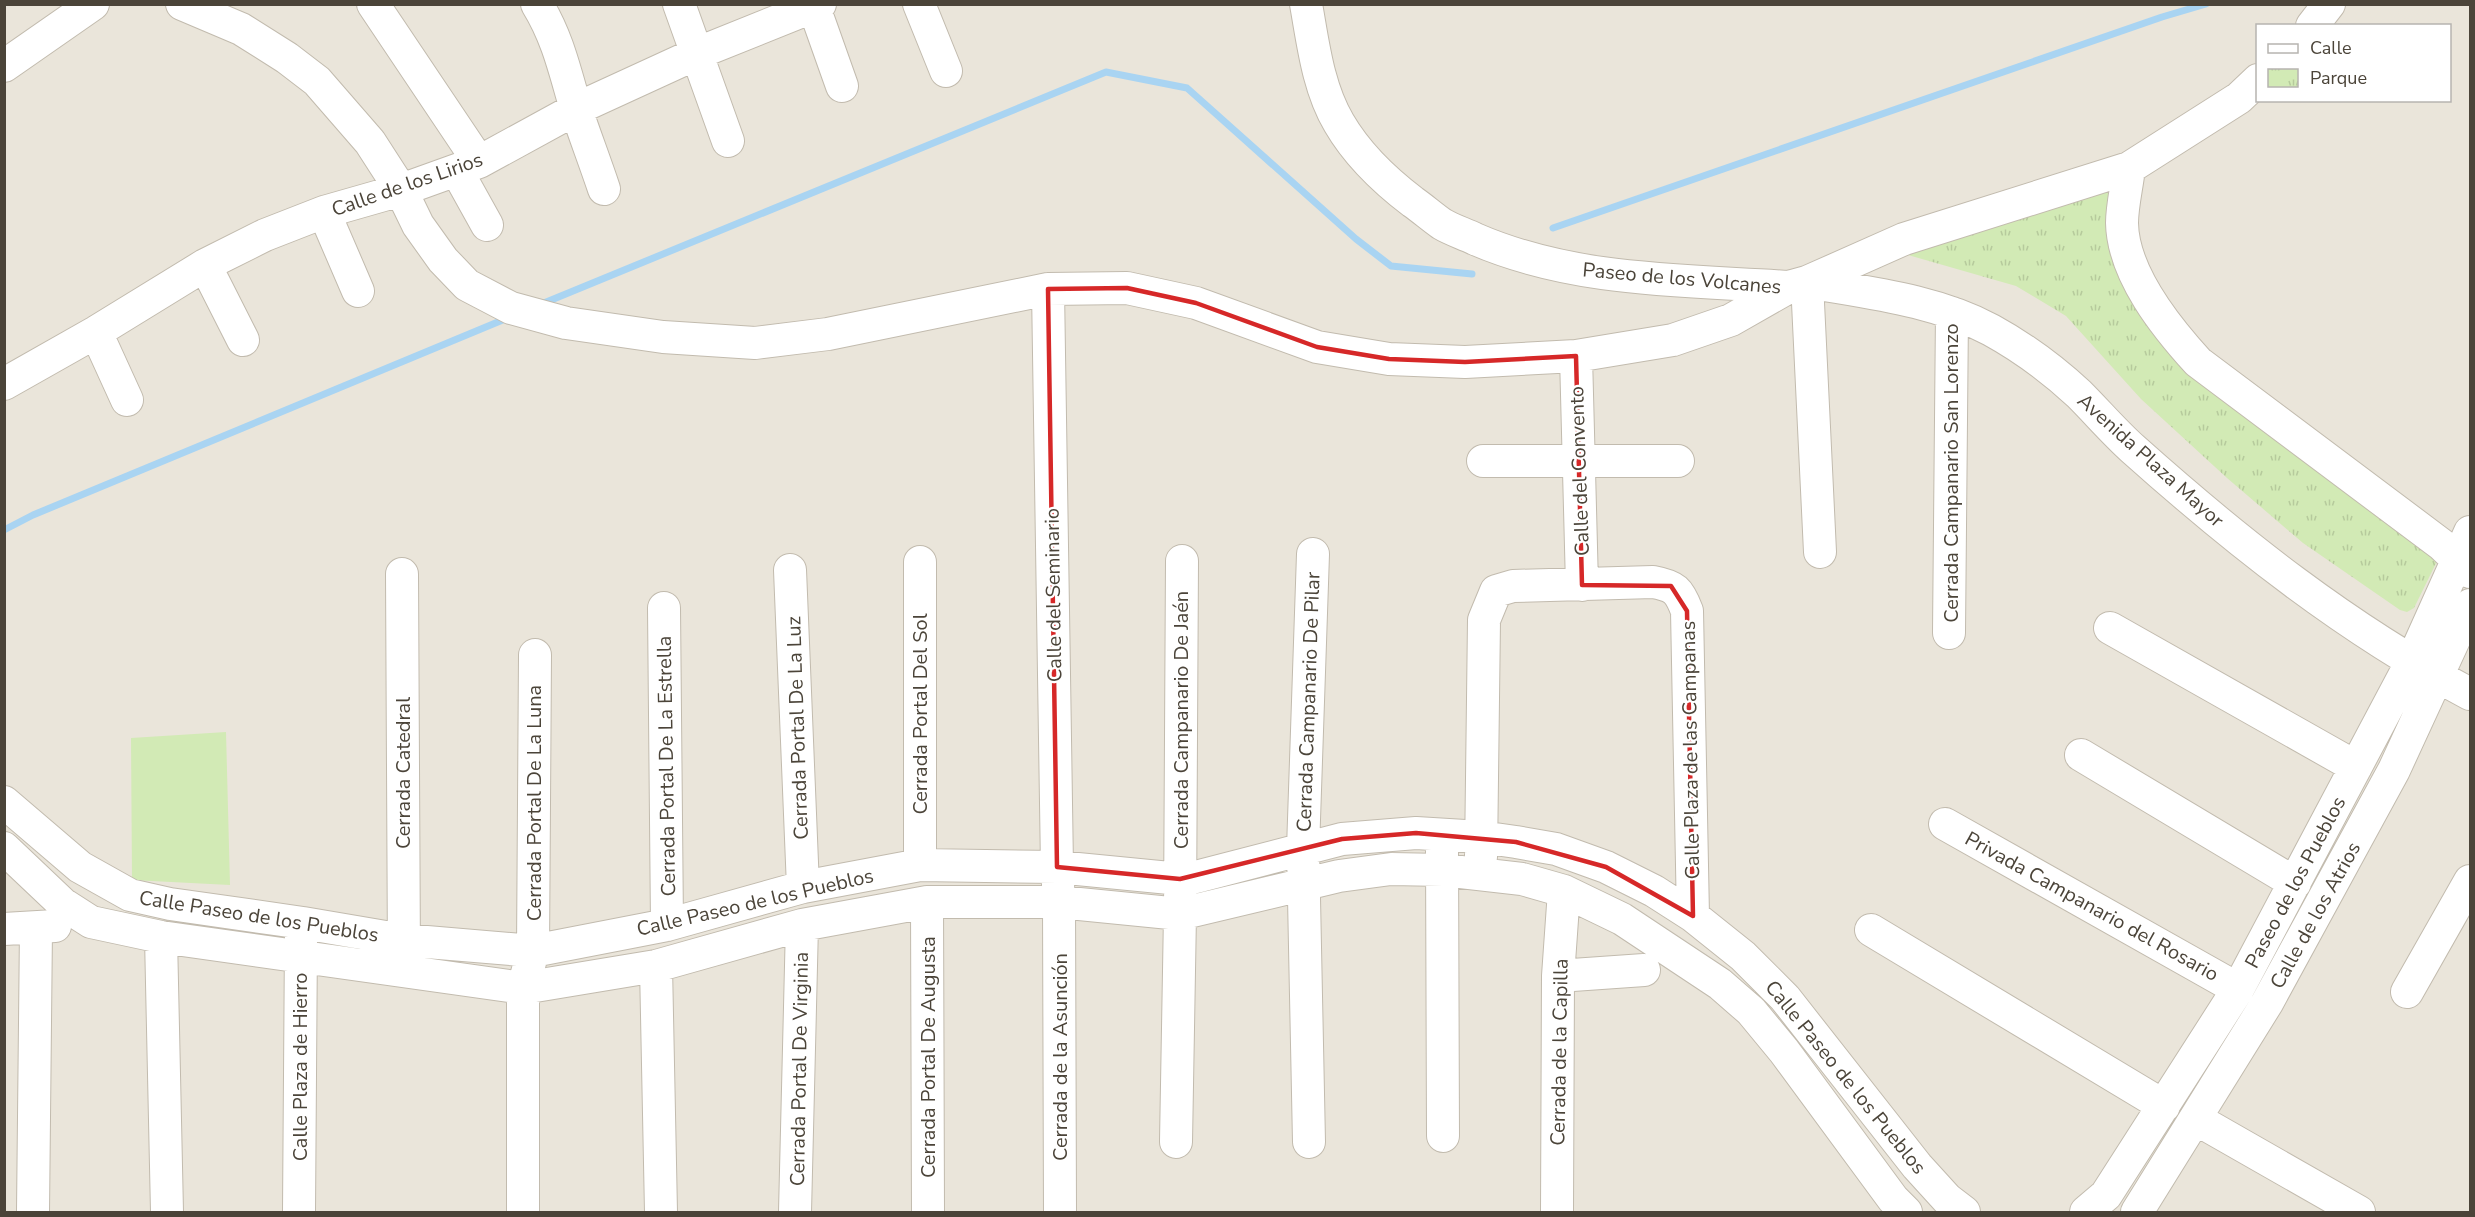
<svg xmlns="http://www.w3.org/2000/svg" width="2475" height="1217" font-family="'Nunito Sans',sans-serif">
  <style>
    .residential { fill: #eae5da; fill-rule: evenodd }
    .park { fill: url(#park-tufts) }
    .pitch { fill: #d2eab5 }
    .lines { fill: none; stroke-linecap: round; stroke-linejoin: round }
    .stream { stroke: #a9d4f2; stroke-width: 7 }
    .minor-casing { stroke: #c2bbae; stroke-width: 34 }
    .minor { stroke: #fff; stroke-width: 32 }
    .marked { fill: none; stroke: #d62828; stroke-width: 4.5; stroke-linejoin: round }
    .labels { text-anchor: middle; stroke-width: 4.5; stroke-linejoin: round; paint-order: stroke }
    .street-label { font-size: 20px; fill: #4b4439; stroke: #fff }
  </style>
  <defs>
    <pattern id="park-tufts" width="24" height="20" patternUnits="userSpaceOnUse" patternTransform="scale(1.5)"><rect width="24" height="20" fill="#d2eab5"/><path d="M3 7l-1-3M5 7V3M7 7l1-3M15 17l-1-3M17 17v-4M19 17l1-3" fill="none" stroke="#b6ca9c"/></pattern>
  </defs>
  <rect width="100%" height="100%" fill="#f6f3ec"/>
  <path class="residential" d="M5,5h2465v1207h-2465zM2258,26h192v74h-192z"/>
  <path class="park" d="M2117,181l4,58 76,107 250,195 -33,67 -7,4 -7,-2 -97,-67 -76,-65 -86,-79 -75,-83 -50,-30 -108,-31 -7,-5z"/>
  <path class="pitch" d="M226,732l4,153 -98,-5 -1,-142z"/>
  <g class="lines">
    <path class="stream" d="M1553,228l609,-211 44,-13
      M539,305l567,-233 81,16 169,151 35,27 81,8
      M4,530l29,-15 477,-198"/>
    <defs>
      <path id="minor" d="M182,4l59,25 46,29 30,23 53,61 31,48 17,35 25,35 24,25 44,23 55,15 97,14 92,6 73,-9 220,-45 79,-1 69,15 121,44 72,12 76,3 111,-6 97,-16 58,-20 58,-33
        M373,4l106,158
        M537,4c21,34 28,68 39,105 9,27 19,53 28,80
        M679,4l49,137
        M919,4l27,67
        M1306,4c7,39 12,84 33,119 18,31 45,57 74,79 10,7 19,15 29,22 10,6 23,10 33,15 99,43 208,41 314,48l18,-5 97,-43 225,-71 110,-70 19,-18
        M814,7l28,79
        M2312,26l17,-22
        M4,66l89,-62
        M2129,168c-2,18 -7,38 -7,55 1,51 44,104 76,139l244,183 28,27
        M457,171l30,54
        M324,212l34,79
        M205,265l38,75
        M1048,289l9,578 2,35 1,310
        M96,332l31,68
        M1576,356l6,229
        M4,384l92,-52 109,-67 60,-30 59,-23 77,-22 78,-28 97,-53 122,-56 122,-49
        M1483,461h195
        M1820,552l-13,-270c62,11 128,18 184,48 31,17 62,40 88,64 18,18 35,38 54,55 104,93 214,180 337,245
        M920,562v303
        M790,570l13,317
        M402,574l2,386
        M664,608l3,317
        M2110,628l246,139
        M1949,633l3,-320
        M2081,755l214,128
        M4,802l76,65 50,28 40,9 133,19 100,17 130,11 134,-26 136,-38 117,-22 137,2 123,12 12,-1 150,-39 74,-6 65,4 35,5 40,7 50,18 48,24 39,25 50,40 42,42 132,168 30,33 17,13
        M1945,824l293,165
        M4,848l59,56 28,18 70,15 362,51 133,-22 146,-41 125,-23h132l121,12 159,-38 52,-7 52,1 79,9 42,12 58,28 98,65 31,27 33,40 109,148 13,13
        M1442,849l1,287
        M1481,857l3,-237 12,-29 17,-5 140,-4c22,4 26,8 34,29l6,305
        M927,902l1,310
        M4,929l51,-3
        M1871,930l293,176
        M161,937l6,275
        M656,966l5,246
        M1558,976l86,-6
        M2407,992l63,-111
        M2196,1119l163,93
        M1176,1142l4,-228 2,-353
        M1309,1142l-6,-293 10,-295
        M33,1212l3,-284
        M299,1212l2,-274
        M523,1212v-224l10,-37 2,-296
        M795,1212l7,-287
        M1557,1212l1,-236 6,-85
        M2086,1212l20,-17 132,-206 174,-328 58,-129
        M2137,1212l130,-209 127,-233 76,-165"/>
    </defs>
    <use href="#minor" class="minor-casing"/>
    <use href="#minor" class="minor"/>
  </g>
  <path class="marked" d="M1127,288l69,15 121,44 72,12 76,3 111,-6 6,229 89,1 16,25 6,305 -87,-49 -90,-25 -100,-9 -74,6 -162,40 -123,-12 -9,-578z"/>
  <g class="labels">
    <g class="street-label">
      <text transform="translate(407 184) rotate(-19)" y="7">Calle de los Lirios</text>
      <text transform="translate(1682 278) rotate(5)" y="7">Paseo de los Volcanes</text>
      <text transform="translate(2151 460) rotate(42)" y="7">Avenida Plaza Mayor</text>
      <text transform="translate(1579 471) rotate(-92)" y="7">Calle del Convento</text>
      <text transform="translate(1951 473) rotate(-90)" y="7">Cerrada Campanario San Lorenzo</text>
      <text transform="translate(1053 595) rotate(-91)" y="7">Calle del Seminario</text>
      <text transform="translate(1308 702) rotate(-88)" y="7">Cerrada Campanario De Pilar</text>
      <text transform="translate(920 714) rotate(-90)" y="7">Cerrada Portal Del Sol</text>
      <text transform="translate(1181 720) rotate(-90)" y="7">Cerrada Campanario De Jaén</text>
      <text transform="translate(797 728) rotate(-92)" y="7">Cerrada Portal De La Luz</text>
      <text transform="translate(1690 750) rotate(-91)" y="7">Calle Plaza de las Campanas</text>
      <text transform="translate(666 766) rotate(-91)" y="7">Cerrada Portal De La Estrella</text>
      <text transform="translate(403 773) rotate(-90)" y="7">Cerrada Catedral</text>
      <text transform="translate(534 803) rotate(-90)" y="7">Cerrada Portal De La Luna</text>
      <text transform="translate(2295 882) rotate(-62)" y="7">Paseo de los Pueblos</text>
      <text transform="translate(755 902) rotate(-13)" y="7">Calle Paseo de los Pueblos</text>
      <text transform="translate(2092 906) rotate(29)" y="7">Privada Campanario del Rosario</text>
      <text transform="translate(2315 915) rotate(-61)" y="7">Calle de los Atrios</text>
      <text transform="translate(259 916) rotate(9)" y="7">Calle Paseo de los Pueblos</text>
      <text transform="translate(1559 1052) rotate(-89)" y="7">Cerrada de la Capilla</text>
      <text transform="translate(928 1057) rotate(-90)" y="7">Cerrada Portal De Augusta</text>
      <text transform="translate(1060 1057) rotate(-90)" y="7">Cerrada de la Asunción</text>
      <text transform="translate(300 1067) rotate(-90)" y="7">Calle Plaza de Hierro</text>
      <text transform="translate(799 1069) rotate(-89)" y="7">Cerrada Portal De Virginia</text>
      <text transform="translate(1846 1077) rotate(51)" y="7">Calle Paseo de los Pueblos</text>
    </g>
  </g>
  <rect width="2475" height="1217" fill="none" stroke="#4b4439" stroke-width="12"/>
  <rect x="2256" y="24" width="195" height="78" fill="#ffffff" stroke="#b7b4b0" stroke-width="1.5"/>
  <rect x="2268" y="44" width="30" height="9" fill="#ffffff" stroke="#b7b4b0" stroke-width="1.5"/>
  <text x="2310" y="54" font-size="18" fill="#4b4439">Calle</text>
  <rect x="2268" y="69" width="30" height="18" fill="url(#park-tufts)" stroke="#b7b4b0" stroke-width="1.5"/>
  <text x="2310" y="84" font-size="18" fill="#4b4439">Parque</text>
</svg>
